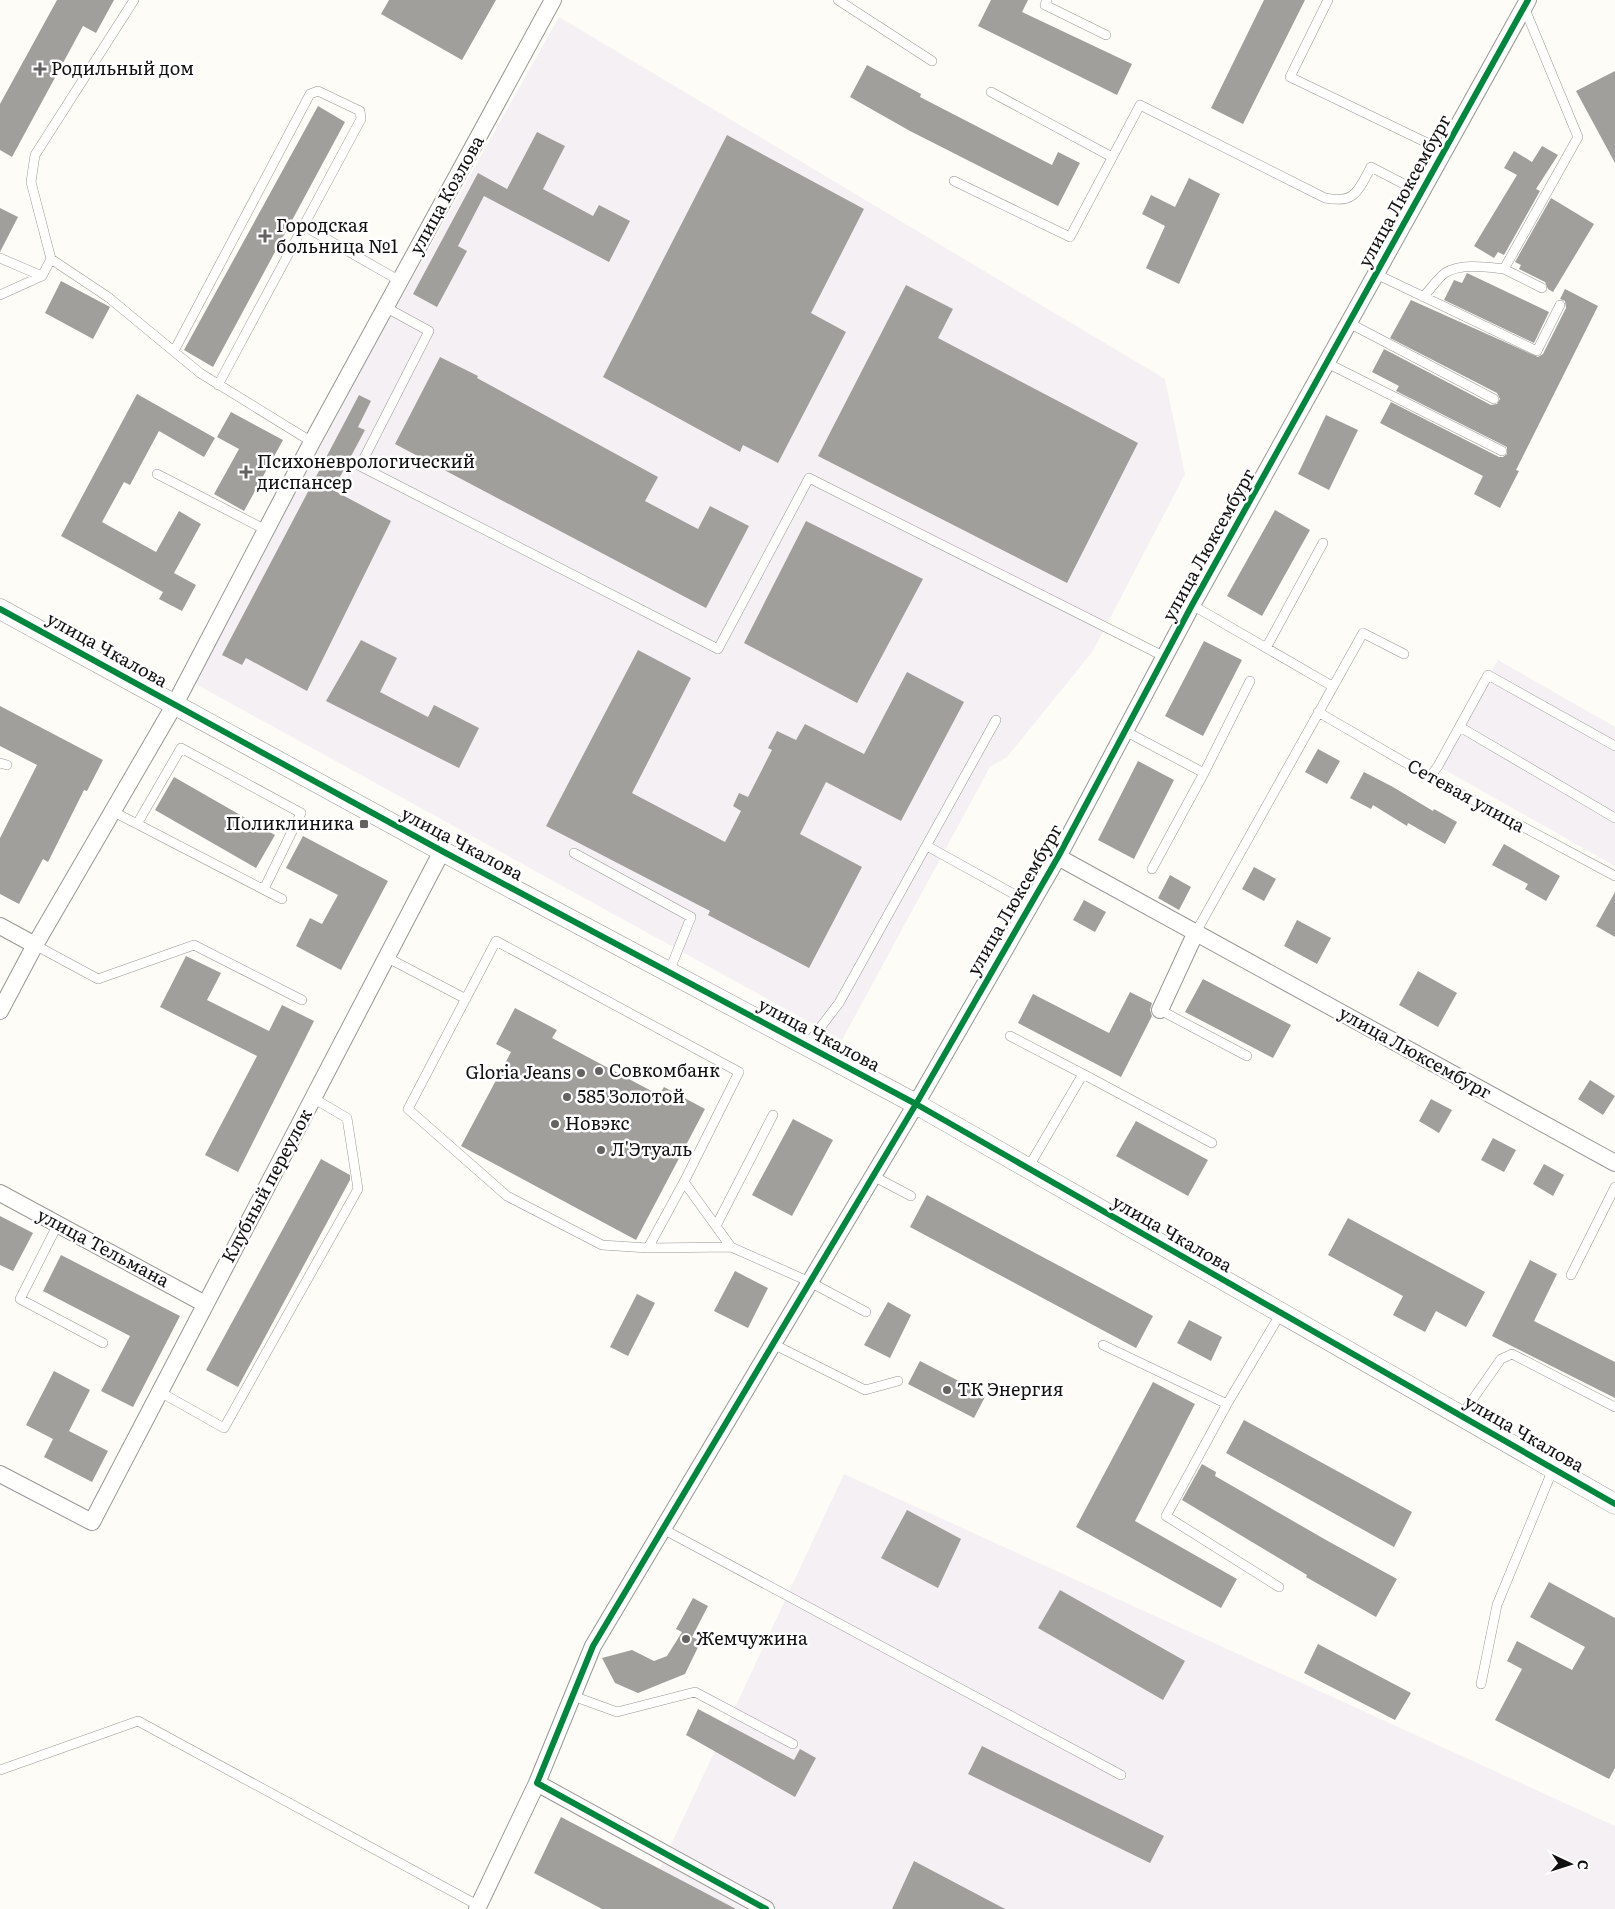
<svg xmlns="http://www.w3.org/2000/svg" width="1615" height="1909" font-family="Literata,serif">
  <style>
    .industrial { fill: #f5f0f3 }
    .building { fill: #a19f9c }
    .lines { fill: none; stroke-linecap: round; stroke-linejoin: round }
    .service-casing { stroke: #979795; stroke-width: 10 }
    .minor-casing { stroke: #979795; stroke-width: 18 }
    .tertiary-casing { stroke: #979795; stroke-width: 21 }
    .service { stroke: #fffffe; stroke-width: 9 }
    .minor { stroke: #fffffe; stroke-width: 16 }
    .tertiary { stroke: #fffffe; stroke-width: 20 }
    .cycleway-casing { stroke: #fff; stroke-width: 9 }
    .cycleway { stroke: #00873e; stroke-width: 6 }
    .poi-dot { fill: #646362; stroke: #fff; stroke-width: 2 }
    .labels { text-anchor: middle; stroke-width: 5; stroke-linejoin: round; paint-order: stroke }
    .poi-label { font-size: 18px; fill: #111; stroke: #fff; text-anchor: start }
    .street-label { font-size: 18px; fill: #111; stroke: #fff }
  </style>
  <rect width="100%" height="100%" fill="#fdfcf7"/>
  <path class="industrial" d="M559,17l606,362 20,95 -92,177 -86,106 -17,10 -148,273 -648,-357 177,-331z
    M1498,660l117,67v139l-177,-100z
    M844,1474l771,352v83h-974z"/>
  <path class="building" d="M57,0h57l-18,33 -13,-7 -71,131 -12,-7v-46z
    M389,0h107l-34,60 -81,-46z
    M991,0h37l-6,12 110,52 -15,31 -139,-69z
    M1264,0h41l-62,124 -32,-16z
    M867,65l54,29 -1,3 132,68 6,-13 22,11 -22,43 -148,-75 -60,-34z
    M1615,71v92l-39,-72z
    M318,106l27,16 -132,245 -29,-17z
    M537,132l28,14 -22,43 50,27 6,-11 31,16 -21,41 -125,-66 -26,50 9,5 -30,56 -24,-13 65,-121 29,16z
    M727,135l137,74 -53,104 35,19 -68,131 -35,-18 -3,7 -137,-75z
    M1542,146l16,9 -22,34 4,2 -36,64 -6,-3 -4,6 -20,-12 43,-71 -13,-7 10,-17 18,11z
    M1189,178l31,16 -41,90 -33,-16 19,-42 -23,-12 9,-19 24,12z
    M1551,198l43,26 -41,68 -5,-3 -3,-7 -26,-13 2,-4 -6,-3z
    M0,208l18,9 -18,35z
    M1467,273l82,39 -15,31 -90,-43 10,-20 8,3z
    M61,281l49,26 -17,32 -48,-26z
    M906,285l47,24 -15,29 200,105 -71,140 -249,-127z
    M1565,289l33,17 -82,164 3,1 -19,37 -26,-14 9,-18 -103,-53 11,-21 108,55h4l4,-3v-7l-111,-56 3,-5 -27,-14 12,-23 107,56 6,-1 3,-5 -3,-6 -107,-55 21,-38 127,57 5,-3 23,-46 -1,-7 -5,-2z
    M440,357l38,19 -1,2 181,99 -13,24 53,28 12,-23 39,20 -43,82 -311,-164z
    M137,394l78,44 -11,19 -45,-26 -29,54 -6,-3 -22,40 54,30 23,-41 22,13 -27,49 22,12 -14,26 -23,-12 4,-7 -102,-56z
    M359,395l12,6 -13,26 7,3 -32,60 58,31 -84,170 -61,-33 -4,7 -20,-10z
    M231,412l52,28 -39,71 -30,-17 25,-45 -22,-12z
    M1326,415l32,15 -29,60 -31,-16z
    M1275,510l35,20 -48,86 -35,-20z
    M806,521l117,58 -66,124 -113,-60z
    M361,640l36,18 -17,34 48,25 6,-12 45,23 -20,40 -133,-67z
    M1204,641l38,19 -39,76 -38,-20z
    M638,650l53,28 -59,115 93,49 16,-31 -8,-5 6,-13 9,4 24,-47 -4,-2 9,-17 19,9 9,-16 59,30 43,-82 57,30 -63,119 -75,-39 -26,52 62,33 -53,101 -101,-53 2,-4 -164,-85z
    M0,706l103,54 -16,31 -3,-1 -36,72 -5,-3 -24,45 -19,-10v-56l37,-73 -37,-19z
    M1318,749l22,12 -13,23 -22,-12z
    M1138,761l36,19 -40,79 -36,-19z
    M1364,772l29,15 40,24 1,-2 23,13 -12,22 -37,-21 -1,3 -34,-21 -2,4 -21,-11z
    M174,777l101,58 -19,33 -101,-58z
    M303,836l85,45 -47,89 -45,-24 14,-28 12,6 16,-29 -52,-27z
    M1504,844l56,32 -14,25 -21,-12 3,-5 -36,-19z
    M1254,867l22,12 -12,22 -22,-12z
    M1170,875l21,12 -12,23 -21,-12z
    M1615,892v45l-19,-11z
    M1084,900l22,12 -11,20 -22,-12z
    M1297,920l34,18 -14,26 -33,-18z
    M186,956l35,17 -14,27 62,31 13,-26 32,16 -76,151 -33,-17 52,-99 -97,-49z
    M1418,971l39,22 -19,34 -39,-22z
    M1203,979l88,46 -18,33 -88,-46z
    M1130,992l22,11 -2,7 2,6 -31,61 -103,-54 15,-29 76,39z
    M515,1008l42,22 -5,8 107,57 5,-8 41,22 -69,131 -175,-94 50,-94 -15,-8z
    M1590,1080l25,16 -12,19 -25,-16z
    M1431,1099l21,11 -13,23 -20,-12z
    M793,1119l40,21 -41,76 -40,-21z
    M1136,1121l72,39 -20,36 -72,-40z
    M1493,1138l23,12 -12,22 -23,-12z
    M321,1159l29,16v5l-112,207 -32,-17z
    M1544,1164l20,11 -11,21 -20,-12z
    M927,1195l226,121 -17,32 -226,-121z
    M0,1216l33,17 -20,38 -13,-6z
    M1348,1218l137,74 -19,35 -30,-16 -11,21 -32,-17 10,-19 -75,-41z
    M61,1255l119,61 -47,91 -32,-16 29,-55 -87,-45z
    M1530,1260l27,14 -23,47 81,41v36l-123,-62z
    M735,1271l33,17 -20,40 -34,-17z
    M637,1294l18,9 -27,53 -18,-9z
    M888,1302l23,13 -21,43 -26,-13z
    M1189,1320l33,17 -11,24 -34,-18z
    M920,1361l66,34 -12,23 -66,-34z
    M54,1371l36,19 -21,41 39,20 -16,31 -48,-25 9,-18 -27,-14z
    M1153,1382l42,22 -60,117 102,58 -16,29 -145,-81z
    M1244,1420l168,92 -18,35 -168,-94z
    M1202,1464l14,8 -1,4 111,64 71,39 -21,38 -70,-40 1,-2 -125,-75z
    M907,1510l54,29 -23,49 -57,-30z
    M1549,1582l66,36v150l-6,11 -114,-59 27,-51 -15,-8 10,-20 55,29 13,-23 -55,-30z
    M1060,1590l125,71 -22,39 -125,-72z
    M693,1598l15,8 -16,31 9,4 -16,33 -47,19 -23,-10 -13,-25 30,-8 22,11 13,-5 15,-24 -6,-3z
    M1318,1644l93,49 -16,27 -91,-47z
    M698,1709l96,51 6,-11 16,9 -21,39 -109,-62z
    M982,1746l182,90 -14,27 -182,-89z
    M561,1817l175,92h-134l-68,-36z
    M914,1861l91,48h-113z"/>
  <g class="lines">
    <defs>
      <path id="service" d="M838,0l94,61
        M1047,0l-2,5 61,30
        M1328,0l-38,77 154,74
        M1524,7l54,130 -74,132 38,19
        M991,92l121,65
        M954,181l116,56 70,-132 185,93c30,6 33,-7 46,-31l50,26
        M304,226l96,55
        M0,258l42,18
        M51,259l-20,-77 4,-27 99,-155
        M1376,274l161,77 23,-46
        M0,295l42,-19 9,-17 57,38 92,76 112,69
        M1423,297c7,-7 14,-18 22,-24 16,-10 41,-6 59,-4
        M385,307l44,24 -69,135 358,183 91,-171 356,179
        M1349,323l145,76
        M174,351l136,-257 8,-3 42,20 1,8 -143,266
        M1327,363l175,88
        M157,474l109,56
        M1192,605l140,81
        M1266,648l57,-105
        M1318,712l112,65 185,99
        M1460,727l155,91
        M1125,731l79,42 46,-92
        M0,763l7,2
        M1430,777l8,-11 50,-91 127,71
        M112,811l170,88
        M137,824l44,-76 120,65 -37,76
        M927,846l103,57
        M574,853l117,64 -22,55
        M1152,869l52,-96
        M1196,932l167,-299 41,21
        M496,941l243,131 -55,110 -36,66 -46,-3 -95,-49 -99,-87z
        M35,945l63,34 96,-34 108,55
        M386,957l80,42
        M1160,1010l87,46
        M1010,1036l73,38 -55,94
        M807,1045l32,-42 157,-283
        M1083,1074l129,69
        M873,1176l38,20
        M684,1182l47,65
        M58,1224l-38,75 83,44
        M716,1226l57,-111
        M648,1248l83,-1 79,35 56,30
        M1571,1275l44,-88
        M773,1344l92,46 33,-9
        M1103,1345l124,59 54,-91
        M160,1392l64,36 134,-239 -11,-71 -34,-20
        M1227,1404l-61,112 113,71
        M1461,1416l40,-57 11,-5 103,53
        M663,1529l458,246
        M1481,1684l16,-79 56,-136
        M573,1696l44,16 78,-20 98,52
        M0,1770l138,-49 341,185"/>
      <path id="minor" d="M1058,857l557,306
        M0,926l35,19
        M1160,1010l36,-78
        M0,1011l35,-66 140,-241 137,-262 241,-442
        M0,1193l205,111
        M0,1474l92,48 350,-671
        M477,1909l60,-126
        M766,1909l-229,-126 56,-137 323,-542 142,-247 134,-252 336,-605"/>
      <path id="tertiary" d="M0,609l442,242 474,253 699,400"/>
    </defs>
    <use href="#service" class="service-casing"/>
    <use href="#minor" class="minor-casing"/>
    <use href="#tertiary" class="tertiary-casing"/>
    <use href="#service" class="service"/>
    <use href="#minor" class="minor"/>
    <use href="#tertiary" class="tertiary"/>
    <defs>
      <path id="cycleway" d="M0,609l442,242 474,253 699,400
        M766,1909l-229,-126 56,-137 323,-542 142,-247 134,-252 336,-605"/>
    </defs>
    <use href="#cycleway" class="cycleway-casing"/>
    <use href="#cycleway" class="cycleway"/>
  </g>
  <g class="poi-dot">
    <path d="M37.5 61.5h5v5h5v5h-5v5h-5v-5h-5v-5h5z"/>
    <path d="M262.5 228.5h5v5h5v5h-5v5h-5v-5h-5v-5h5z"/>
    <path d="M243.5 464.5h5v5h5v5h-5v5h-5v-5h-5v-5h5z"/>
    <rect x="359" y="819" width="10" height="10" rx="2.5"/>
    <circle cx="599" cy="1071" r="5"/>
    <circle cx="581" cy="1073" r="5"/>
    <circle cx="567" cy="1097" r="5"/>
    <circle cx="555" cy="1124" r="5"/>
    <circle cx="601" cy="1150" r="5"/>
    <circle cx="947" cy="1390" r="5"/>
    <circle cx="686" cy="1639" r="5"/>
  </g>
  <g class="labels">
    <g class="poi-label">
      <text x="51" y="75">Родильный дом</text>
      <text x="276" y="232">Городская<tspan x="276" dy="21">больница №1</tspan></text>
      <text x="257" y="468">Психоневрологический<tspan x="257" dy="21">диспансер</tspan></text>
      <text x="354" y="830" text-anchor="end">Поликлиника</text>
      <text x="609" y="1077">Совкомбанк</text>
      <text x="571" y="1079" text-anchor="end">Gloria Jeans</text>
      <text x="577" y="1103">585 Золотой</text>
      <text x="565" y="1130">Новэкс</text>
      <text x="611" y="1156">Л'Этуаль</text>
      <text x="957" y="1396">ТК Энергия</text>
      <text x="696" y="1645">Жемчужина</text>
    </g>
    <g class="street-label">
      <text transform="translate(1405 191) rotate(-61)" y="6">улица Люксембург</text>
      <text transform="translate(447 195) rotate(-61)" y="6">улица Козлова</text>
      <text transform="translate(1209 545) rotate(-61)" y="6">улица Люксембург</text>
      <text transform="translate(107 650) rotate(29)" y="6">улица Чкалова</text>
      <text transform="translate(1466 796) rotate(29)" y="6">Сетевая улица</text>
      <text transform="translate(462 844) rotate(28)" y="6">улица Чкалова</text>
      <text transform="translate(1015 900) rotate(-60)" y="6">улица Люксембург</text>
      <text transform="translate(819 1035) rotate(28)" y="6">улица Чкалова</text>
      <text transform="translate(1415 1053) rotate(29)" y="6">улица Люксембург</text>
      <text transform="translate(267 1186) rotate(-62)" y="6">Клубный переулок</text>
      <text transform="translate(1172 1234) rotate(30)" y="6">улица Чкалова</text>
      <text transform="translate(103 1248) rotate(28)" y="6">улица Тельмана</text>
      <text transform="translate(1524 1434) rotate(30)" y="6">улица Чкалова</text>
    </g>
  </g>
  <g transform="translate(1570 1864) rotate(94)" stroke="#ffffff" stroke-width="4" paint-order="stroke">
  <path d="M0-4L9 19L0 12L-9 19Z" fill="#111111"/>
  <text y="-8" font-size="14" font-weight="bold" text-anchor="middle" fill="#111111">С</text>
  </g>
</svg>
